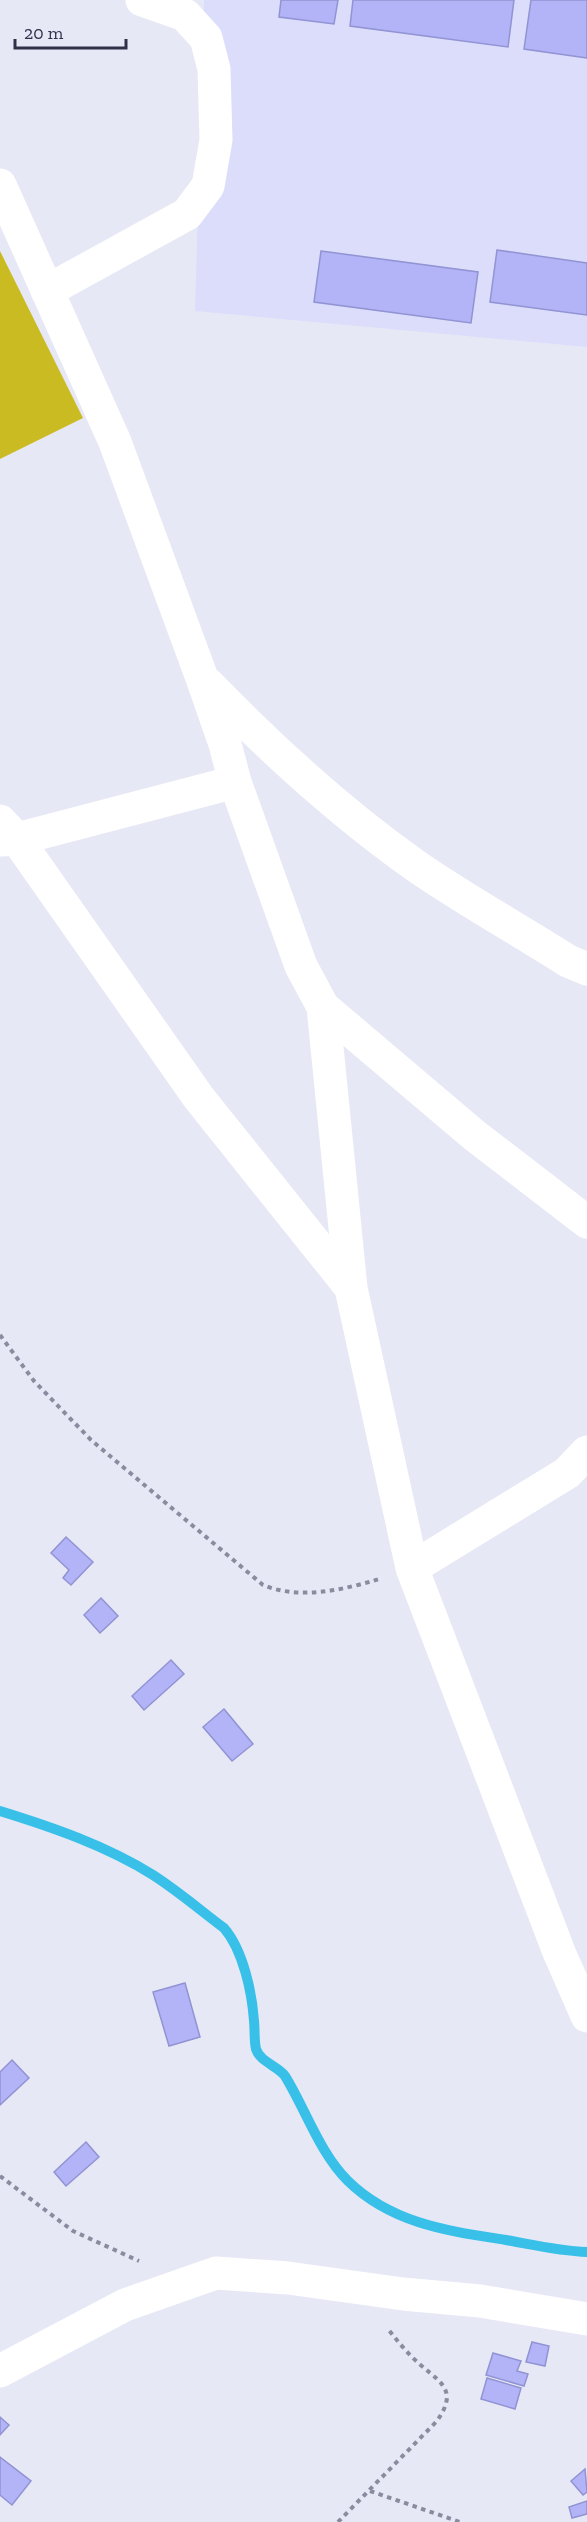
<svg xmlns="http://www.w3.org/2000/svg" width="587" height="2522" font-family="'Zilla Slab',serif">
  <style>
    .built { fill: #dbddfb }
    .green { fill: #cbbb22 }
    .lines { fill: none; stroke-linecap: round; stroke-linejoin: round }
    .stream { stroke: #38c0e9; stroke-width: 10 }
    .building { fill: #b2b4f7; stroke: #9193d2; stroke-width: 1.5 }
    .path { stroke: #8b8b9f; stroke-width: 4; stroke-dasharray: 4.5 4.5; stroke-linecap: butt }
    .minor { stroke: #fff; stroke-width: 33 }
  </style>
  <rect width="100%" height="100%" fill="#e7e8f5"/>
  <path class="built" d="M204,0h383v347l-392,-36z"/>
  <path class="green" d="M0,251l83,167 -83,41z"/>
  <g class="lines">
    <path class="stream" d="M0,1811c52,16 107,35 153,64 25,16 47,35 71,53 19,22 28,64 30,93 1,9 0,20 2,28 4,13 22,17 29,27 21,34 34,76 63,105 44,43 101,50 158,59 28,5 53,11 81,12"/>
  </g>
  <path class="building" d="M281,0h57l-4,24 -55,-7z
    M353,0h161l-6,47 -158,-21z
    M531,0h56v58l-63,-9z
    M497,250l90,13v52l-97,-13z
    M321,251l157,21 -7,51 -157,-21z
    M66,1537l27,25 -22,23 -8,-7 6,-8 -18,-17z
    M101,1598l17,18 -18,17 -16,-18z
    M171,1660l13,14 -40,36 -12,-14z
    M224,1709l29,35 -21,17 -29,-34z
    M185,1983l15,54 -31,9 -16,-54z
    M12,2060l17,18 -29,27v-33z
    M86,2142l13,15 -33,29 -12,-14z
    M532,2342l17,4 -4,20 -19,-4z
    M493,2353l28,8 -4,10 11,3 -4,12 -38,-11z
    M487,2378l34,10 -6,21 -34,-10z
    M0,2417l9,8 -9,10z
    M0,2457l31,24 -19,24 -12,-10z
    M585,2469l2,23 -4,3 -12,-14z
    M587,2501v13l-15,4 -3,-11z"/>
  <g class="lines">
    <path class="path" d="M0,1335l34,46 57,59 172,145c36,15 80,5 116,-6
      M0,2176l73,55 66,30
      M370,2491l90,31
      M338,2522l98,-100c26,-35 0,-41 -23,-64 -9,-9 -17,-19 -25,-29"/>
    <path class="minor" d="M0,185l115,257 87,236 23,66 10,38 66,184 22,41 151,128 113,87
      M47,291l140,-77 21,-28 8,-46 -2,-71 -8,-31 -21,-23 -43,-15
      M209,685c64,66 132,128 207,181 49,34 102,63 152,95l19,8
      M0,821l17,18 182,259 152,190
      M0,840l17,-1 218,-57
      M323,1007l28,281 61,280 147,384 28,64
      M412,1568l155,-95 20,-21
      M0,2371l125,-66 91,-32 72,5 115,16 77,7 107,18"/>
  </g>
  <path d="M15 39v9h111v-9" fill="none" stroke="#30304b" stroke-width="3"/>
  <text x="24" y="39" font-size="18" fill="#30304b" stroke="#e7e8f5" stroke-width="4.5" paint-order="stroke">20 m</text>
</svg>
